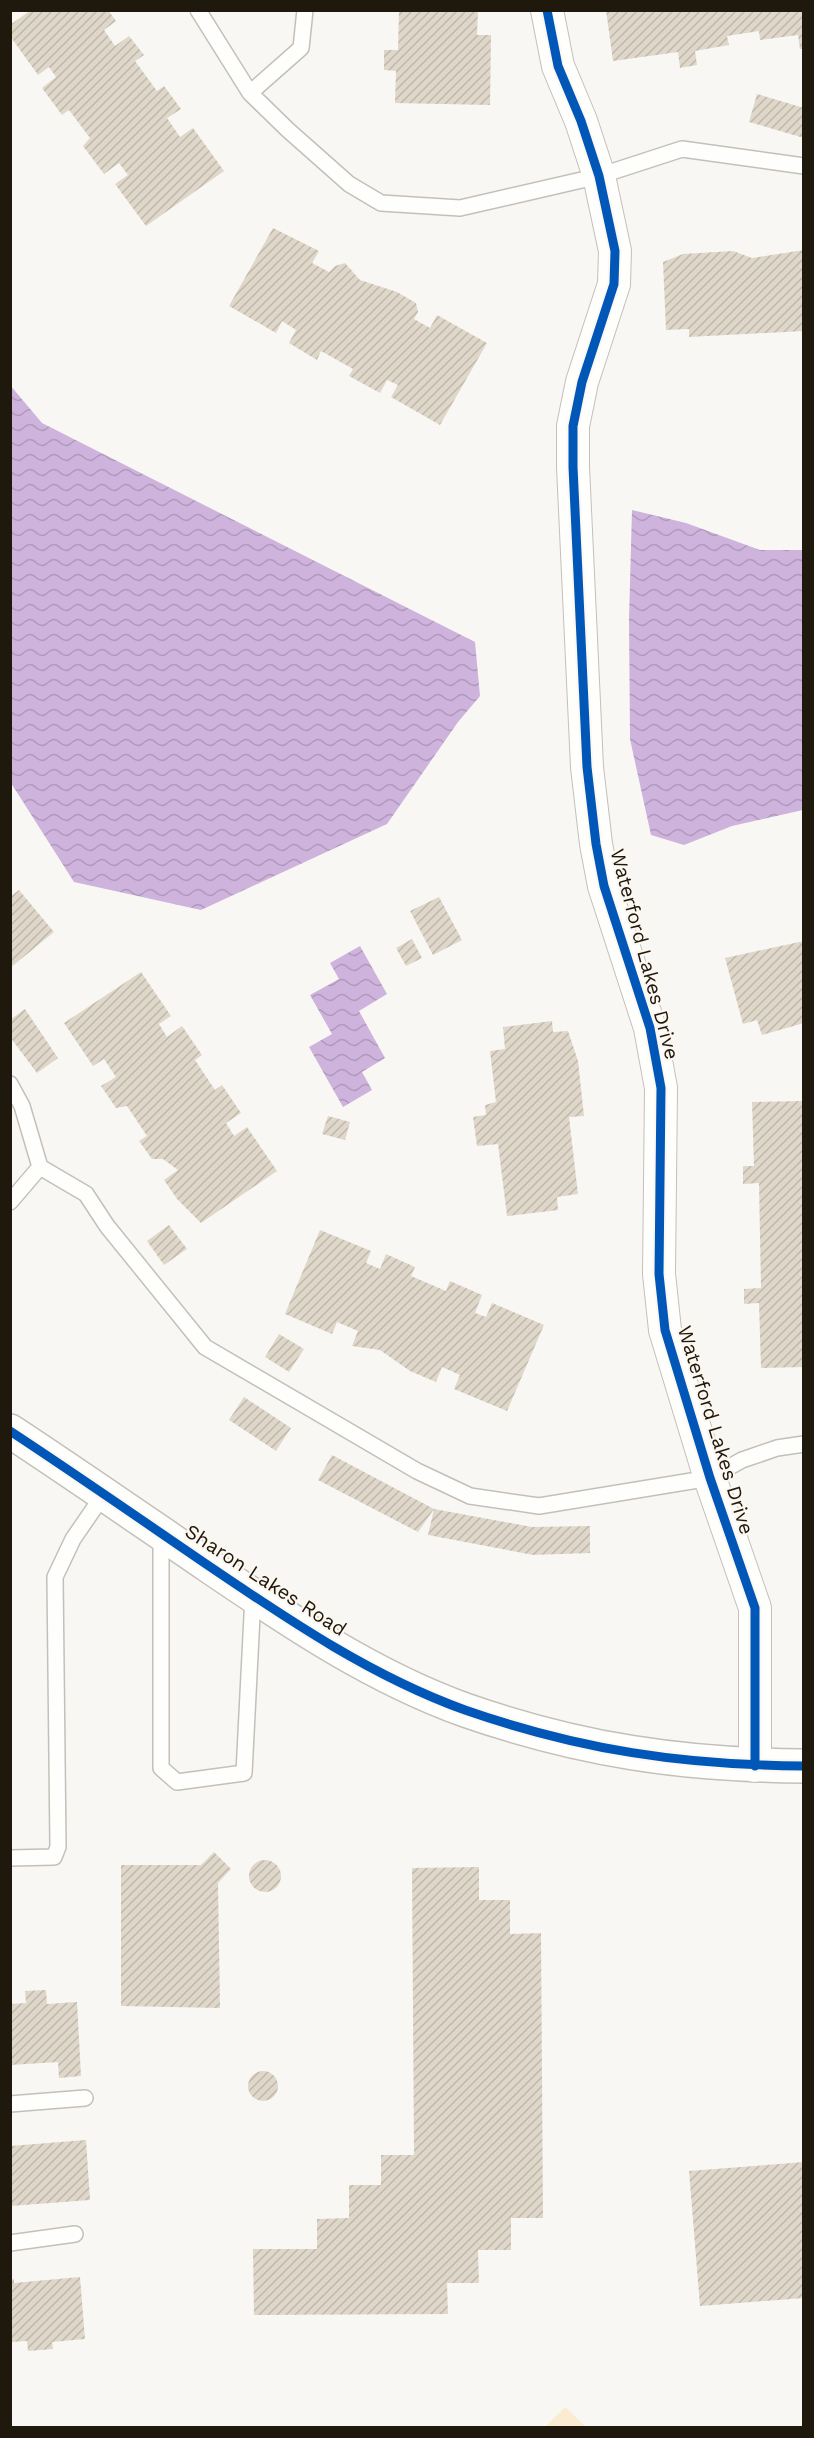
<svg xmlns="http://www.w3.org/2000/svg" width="814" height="2438" font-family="'Work Sans',sans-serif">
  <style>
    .pitch { fill: #fbebd0 }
    .water { fill: url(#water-waves) }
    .building { fill: url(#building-hatch) }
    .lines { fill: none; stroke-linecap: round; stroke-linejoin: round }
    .lane-casing { stroke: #c4c0b9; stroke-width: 18 }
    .street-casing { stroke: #c4c0b9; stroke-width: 34 }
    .secondary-casing { stroke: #c4c0b9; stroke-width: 36 }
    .lane { stroke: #fefefd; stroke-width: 15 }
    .street { stroke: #fefefd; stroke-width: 32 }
    .secondary { stroke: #fefefd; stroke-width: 33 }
    .cycleway-casing { stroke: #fcf8f1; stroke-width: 13 }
    .cycleway { stroke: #0057b8; stroke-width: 9 }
    .labels { text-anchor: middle; stroke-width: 4.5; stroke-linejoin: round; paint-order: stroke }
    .street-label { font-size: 20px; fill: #1f180c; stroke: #fcf8f1 }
  </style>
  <defs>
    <pattern id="water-waves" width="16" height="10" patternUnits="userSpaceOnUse" patternTransform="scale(1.5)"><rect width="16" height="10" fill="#ceb3dc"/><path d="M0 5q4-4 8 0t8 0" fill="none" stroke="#b099bc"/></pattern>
    <pattern id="building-hatch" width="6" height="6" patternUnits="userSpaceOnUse" patternTransform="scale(1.5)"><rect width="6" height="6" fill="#dfd7c9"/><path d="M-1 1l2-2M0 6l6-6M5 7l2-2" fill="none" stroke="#bfb8ab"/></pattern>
  </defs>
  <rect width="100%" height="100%" fill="#f9f7f4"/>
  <path class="pitch" d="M565,2407l21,20h-41z"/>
  <path class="water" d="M10,385l32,38 433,219 5,54 -22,26 -71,102 -186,86 -127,-28 -63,-99z
    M632,510l54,13 74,27h43v260l-71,16 -48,19 -33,-10 -21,-96 -1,-120z
    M360,946l27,48 -28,17 26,47 -23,14 10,18 -29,17 -34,-60 23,-13 -22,-39 29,-16 -9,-16z"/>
  <path class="building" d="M31,10h77l8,11 -12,9 11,16 14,-10 15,19 -9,6 22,30 7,-5 17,23 -14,9 13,19 13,-9 31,43 -78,55 -31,-42 13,-9 -9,-12 -15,11 -21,-28 7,-8 -21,-28 -7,5 -20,-27 14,-11 -7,-10 -11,8 -28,-39v-11z
    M399,10h79l-1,25h14l-1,70 -95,-2 1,-32 -12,-1v-20h14z
    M606,10h198v39h-4l-2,-14 -38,5 -1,-9 -32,5 2,9 -34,6 2,14 -17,3 -2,-16 -65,9z
    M757,94l47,14v30l-55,-16z
    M273,228l46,23 -7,12 17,9 6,-6 10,-3 15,17 37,12 19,11 2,9 -4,7 16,9 7,-13 50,28 -47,82 -49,-28 7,-12 -11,-5 -7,13 -31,-17 4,-7 -32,-18 -4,9 -28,-17 7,-13 -14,-9 -6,12 -47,-27z
    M804,250v81l-115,6v-8l-23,1 -3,-68 20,-8 50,-3 19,7z
    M19,890l35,42 -44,36v-71z
    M439,897l23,43 -29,15 -23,-44z
    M412,939l10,19 -16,8 -10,-18z
    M804,941v82l-42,12 -5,-15 -14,4 -18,-66z
    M141,972l30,44 -12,8 8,13 15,-11 20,29 -7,5 20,30 7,-5 19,28 -15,10 8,13 13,-9 30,44 -76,52 -24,-24 -13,-19 14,-10 -15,-11h-11l-13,-18 8,-5 -20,-30 -11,2 -15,-22 15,-9 -12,-18 -11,7 -29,-43z
    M25,1009l33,49 -21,15 -27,-36v-17z
    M552,1021l1,11 15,-1 10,30 6,55 -15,1 9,77 -21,3 1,13 -51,6 -9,-72 -21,2 -4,-29 13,-2 -1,-10 11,-3 -6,-51 15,-2 -2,-22z
    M804,1101v266l-43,1 -2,-65 -15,1v-15l17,-1 -2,-105 -16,1v-18h11l-2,-64z
    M328,1116l22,6 -5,18 -23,-6z
    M169,1225l18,24 -23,16 -17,-24z
    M320,1230l51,21 -5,12 14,6 6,-15 29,13 -4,9 35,15 4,-10 32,14 -7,18 11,4 6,-14 52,22 -37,86 -53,-22 6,-14 -18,-8 -6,15 -26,-11 -30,-21 -28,-4 6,-15 -21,-9 -5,12 -47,-20z
    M279,1334l25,15 -15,23 -24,-15z
    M244,1397l47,31 -15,23 -47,-31z
    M332,1455l102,54 -16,23 -100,-52z
    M434,1509l98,18 58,-1v27l-57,2 -105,-20z
    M214,1852l17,17 -13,14 2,125 -99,-2v-141h80z
    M249 1876a16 16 0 1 1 32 0a16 16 0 1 1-32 0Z
    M479,1867v33h31v34l31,-1 2,285h-32v32h-33l1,33h-32l1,31 -194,1 -1,-66h64v-30l32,-1v-33h32v-30h33l-2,-287z
    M46,1990l1,14 30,-2 4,74 -22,2 -1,-16 -48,3v-61l16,-1 -1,-12z
    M248 2086a15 15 0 1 1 30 0a15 15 0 1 1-30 0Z
    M86,2140l4,60 -80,6v-60z
    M804,2162v136l-104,8 -11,-135z
    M80,2277l5,62 -33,3 1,7 -25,2 -1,-10 -17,1v-62l4,-1v4z"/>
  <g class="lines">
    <defs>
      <path id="lane" d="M198,10l52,83 38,37 61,54 32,19 79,5 139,-32 83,-27 122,17
        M250,93l51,-45 4,-38
        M10,1084l12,22 18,61 46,27 21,32 98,121 212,124 53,25 69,10 171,-28 32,-18 35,-12 27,-4
        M10,1202l30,-35
        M161,1535v233l16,14 67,-9 9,-177
        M10,1858l44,-1 4,-10 -3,-270 18,-38 31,-45
        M10,2104l75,-6
        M10,2243l65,-9"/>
      <path id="street" d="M547,10l11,56 23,55 18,55 16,75 -1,33 -32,98 -9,44v41l14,300 9,77 8,42 46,142 11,60 -2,186 6,56 45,148 45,130v158"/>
      <path id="secondary" d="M10,1431c67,44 133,90 199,135 81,55 164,111 256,144 115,40 217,55 339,56"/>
    </defs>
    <use href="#lane" class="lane-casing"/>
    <use href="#street" class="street-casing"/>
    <use href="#secondary" class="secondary-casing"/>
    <use href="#lane" class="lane"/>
    <use href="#street" class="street"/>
    <use href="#secondary" class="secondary"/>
    <defs>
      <path id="cycleway" d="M547,10l11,56 23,55 18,55 16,75 -1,33 -32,98 -9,44v41l14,300 9,77 8,42 46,142 11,60 -2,186 6,56 45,148 45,130v158
        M10,1431c67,44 133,90 199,135 81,55 164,111 256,144 115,40 217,55 339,56"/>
    </defs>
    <use href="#cycleway" class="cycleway-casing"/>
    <use href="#cycleway" class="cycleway"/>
  </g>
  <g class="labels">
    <g class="street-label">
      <text transform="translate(645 954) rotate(75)" y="7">Waterford Lakes Drive</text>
      <text transform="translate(716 1430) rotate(73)" y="7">Waterford Lakes Drive</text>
      <text transform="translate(266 1580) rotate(33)" y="7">Sharon Lakes Road</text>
    </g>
  </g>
  <rect width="814" height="2438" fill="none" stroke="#1f180c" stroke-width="24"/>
</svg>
